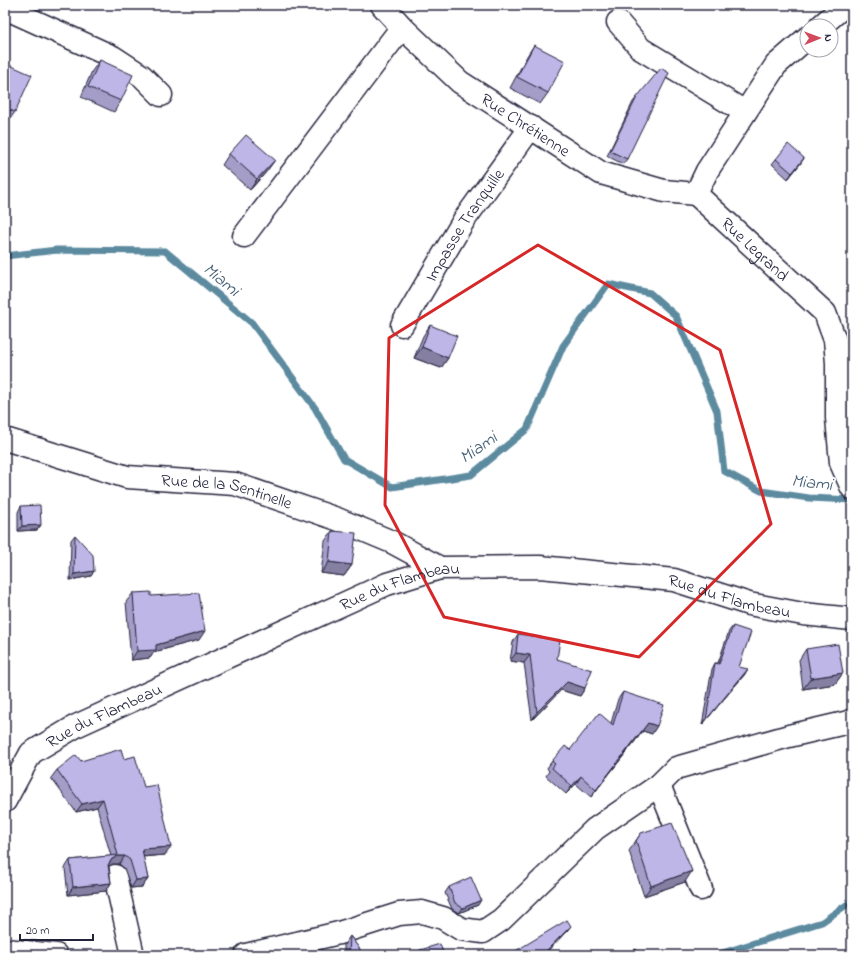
<svg xmlns="http://www.w3.org/2000/svg" width="857" height="960" font-family="'Indie Flower',sans-serif">
  <style>
    .lines { fill: none; stroke-linecap: round; stroke-linejoin: round }
    .stream { stroke: #5c8a9f; stroke-width: 7 }
    .minor-casing { stroke: #22223b; stroke-width: 25 }
    .minor { stroke: #fff; stroke-width: 22 }
    .wall { fill: #a39dc7; stroke: #22223b }
    .shaded-wall { fill: #857fa2; stroke: #22223b }
    .building { fill: #beb6e7; stroke: #22223b }
    .marked { fill: none; stroke: #d62828; stroke-width: 3; stroke-linejoin: round }
    .labels { text-anchor: middle; stroke-width: 3.5; stroke-linejoin: round; paint-order: stroke }
    .street-label { font-size: 17px; fill: #22223b; stroke: #fff }
    .water-label { font-size: 18px; font-style: italic; fill: #445f75; stroke: #fff }
  </style>
  <rect width="100%" height="100%" fill="#fff"/>
  <filter id="ink" filterUnits="userSpaceOnUse"><feTurbulence type="fractalNoise" baseFrequency=".025" numOctaves="2"/><feDisplacementMap in="SourceGraphic" scale="8" xChannelSelector="R" yChannelSelector="G"/><feConvolveMatrix kernelMatrix="1 2 1 2 8 2 1 2 1" color-interpolation-filters="sRGB"/></filter>
  <g filter="url(#ink)">
    <g class="lines">
      <path class="stream" d="M5,256l52,-6 108,1 87,72 63,85 29,51 48,28 79,-12 56,-46 36,-83 45,-62 42,9 26,23 41,95 7,60 37,20 48,7 43,2
        M716,955l106,-33 30,-21"/>
      <defs>
        <g id="minor">
          <path id="s1" d="M382,5l20,22 58,55 141,91 63,18 32,3"/>
          <path d="M5,8l108,49 29,19 19,19"/>
          <path d="M618,22l23,27 104,63"/>
          <path d="M821,26l24,-21"/>
          <path id="s2" d="M807,38l-31,27 -69,106 -11,23 129,119 10,27 2,23v55l4,45 11,25"/>
          <path d="M244,236l158,-209"/>
          <path id="s3" d="M402,325l62,-105 67,-93"/>
          <path id="s4" d="M5,439l122,38 108,7 102,35 55,23 48,26"/>
          <path d="M659,785l42,104"/>
          <path id="s5" d="M5,801l26,-48 45,-27 311,-142 53,-16 100,-1 134,13 75,24 54,10 49,5"/>
          <path d="M115,876l18,79"/>
          <path d="M5,950l51,5"/>
          <path d="M246,955l93,-22 60,-19 23,-2 21,6 18,11 22,3 18,-12 94,-91 64,-44 17,-17 113,-32 60,-14 3,-2"/>
        </g>
      </defs>
      <use href="#minor" class="minor-casing"/>
      <use href="#minor" class="minor"/>
    </g>
    <path class="wall" d="M534,45l14,48 -8,11 -30,-16 17,-32z
      M100,60l21,41 -7,11 -33,-15 11,-26z
      M5,63l10,49 -5,7 -5,-2z
      M637,97l-10,62 -4,5 -16,-8 26,-54z
      M229,154l38,17 -17,19 -28,-25z
      M804,158l-16,21 -16,-15 4,-5z
      M430,325l18,33 -7,10 -27,-10 9,-22z
      M21,506l20,19 -4,5 -19,1v-19z
      M332,531l20,34 -8,11 -23,-3 4,-32z
      M75,535l19,36 -3,5 -21,4 1,-40z
      M133,593l18,3 48,44 -45,12 -4,6 -19,2 -5,-58z
      M733,626l6,41 6,7 -43,51 10,-56 3,-6h3l11,-32z
      M518,634l39,25 28,29 -5,8 -19,-6 -29,30 -8,-57 -14,-2 3,-19z
      M806,649l37,24 -8,11 -32,5 -4,-29z
      M623,692l29,42 -9,-3 -52,66 -15,-13 -10,10 -20,-18 3,-5 -2,-3 5,-7 18,-11 41,-27 7,-24z
      M124,759l41,96 -22,2 5,22 -6,8 -11,1 -7,-20 -5,-4h-6l-4,2 2,17 -5,8 -38,4 -3,-27 5,-8 41,-4 -14,-49 -21,5 -25,-34 6,-8 24,-9z
      M641,833l44,49 -41,14 -15,-45z
      M449,887l29,18 -19,8 -7,-4 -7,-16z
      M350,936l14,19h-20v-10z
      M420,950l24,5h-28z"/>
    <path class="shaded-wall" d="M804,158l-3,5 -13,16 4,-6z
      M275,160l-8,11 -17,19 7,-11z
      M422,347l26,11 -7,10 -27,-10z
      M41,525l-4,5 -19,1 4,-5z
      M329,562l23,3 -8,11 -23,-3z
      M94,571l-3,5 -21,4 4,-6z
      M205,631l-6,9 -45,12 -4,6 -19,2 6,-9 19,-6z
      M516,653l14,2 -6,8 -14,-2z
      M748,669l-3,5 -43,51 4,-5z
      M843,673l-8,11 -32,5 8,-11z
      M567,682l18,6 -5,8 -19,-6 -29,30 5,-8z
      M648,723l9,3 -5,8 -9,-3 -52,66z
      M581,776l-5,8 -10,10 6,-8z
      M103,799l-6,8 -21,5 6,-8z
      M171,847l-6,8 -28,2 5,-8z
      M118,856h7l-6,8h-6l-6,3 5,-8z
      M692,871l-7,11 -41,14 7,-10z
      M148,879l-6,8 -11,1 5,-8z
      M111,883l-5,8 -38,4 5,-8z
      M481,900l-3,5 -19,8 4,-5z
      M571,926l-4,5 -23,24h-2z"/>
    <path class="building" d="M534,45l31,16 -17,32 -31,-16z
      M100,60l33,15 -12,26 -33,-14z
      M5,63l27,12 -17,37 -10,-4z
      M661,68l8,5 -42,86 -17,-8 27,-54z
      M246,135l29,25 -18,19 -28,-25z
      M788,144l16,14 -12,15 -16,-14z
      M430,325l27,11 -9,22 -26,-11z
      M40,505l1,20 -19,1 -1,-20z
      M332,531l24,2 -4,32 -23,-3z
      M75,535l18,20 1,16 -20,3z
      M151,592v4l48,-3 6,38 -49,14v5l-19,1 -4,-58z
      M733,626l18,6 -12,35 9,2 -42,51 9,-57 4,1z
      M518,634l42,6 -3,19 35,11 -7,18 -18,-6 -30,30 -7,-57 -14,-2z
      M838,644l5,29 -32,5 -5,-29z
      M623,692l41,13 -7,21 -9,-3 -52,67 -15,-14 -9,10 -20,-18 3,-4 -3,-3 13,-15 5,4 29,-37 14,12z
      M121,749l3,10 11,-3 9,31 13,-2 14,62 -29,2 6,30 -12,1 -6,-20 -5,-4h-7l-6,3 -4,6 3,18 -38,4 -3,-27 48,-5 -15,-56 -21,5 -25,-34 19,-15 5,6z
      M672,823l20,48 -41,15 -15,-45 5,-8z
      M471,877l10,23 -18,8 -8,-5 -6,-16z
      M567,920l4,6 -28,28 1,1h-35z
      M350,936l14,19h-15z
      M440,944l4,11h-23l-1,-5z
      M636,949l4,6h-15z
      M295,952l1,3h-20z"/>
  </g>
  <path class="marked" d="M538,245l182,105 51,174 -132,133 -195,-40 -59,-112 4,-167z"/>
  <g class="labels">
    <g class="street-label">
      <text dy="6" stroke="none"><textPath href="#s1" startOffset="188">Rue Chrétienne</textPath></text>
      <text dy="6" stroke="none"><textPath href="#s3" startOffset="118">Impasse Tranquille</textPath></text>
      <text dy="6" stroke="none"><textPath href="#s2" startOffset="274">Rue Legrand</textPath></text>
      <text dy="6" stroke="none"><textPath href="#s4" startOffset="229">Rue de la Sentinelle</textPath></text>
      <text dy="6" stroke="none"><textPath href="#s5" startOffset="461">Rue du Flambeau</textPath></text>
      <text dy="6" stroke="none"><textPath href="#s5" startOffset="797">Rue du Flambeau</textPath></text>
      <text dy="6" stroke="none"><textPath href="#s5" startOffset="137">Rue du Flambeau</textPath></text>
    </g>
    <g class="water-label">
      <text transform="translate(222 279) rotate(40)" y="6">Miami</text>
      <text transform="translate(478 447) rotate(-35)" y="6">Miami</text>
      <text transform="translate(812 482) rotate(6)" y="6">Miami</text>
    </g>
  </g>
  <rect width="857" height="960" fill="none" stroke="#fff" stroke-width="20"/>
  <rect x="10" y="10" width="837" height="940" fill="none" stroke="#22223b" stroke-width="1.5" filter="url(#ink)"/>
  <g transform="translate(819 38) rotate(89)"><circle r="19" fill="#ffffff" stroke="#a7a7b1"/>
  <path d="M0-3L7 15L0 10L-7 15Z" fill="#d1495b"/>
  <text y="-6" font-size="11" font-weight="bold" text-anchor="middle" fill="#22223b">N</text>
  </g>
  <path d="M20 934v6h73v-6" fill="none" stroke="#22223b" stroke-width="2"/>
  <text x="26" y="934" font-size="12" fill="#22223b" stroke="#ffffff" stroke-width="3" paint-order="stroke">20 m</text>
</svg>
